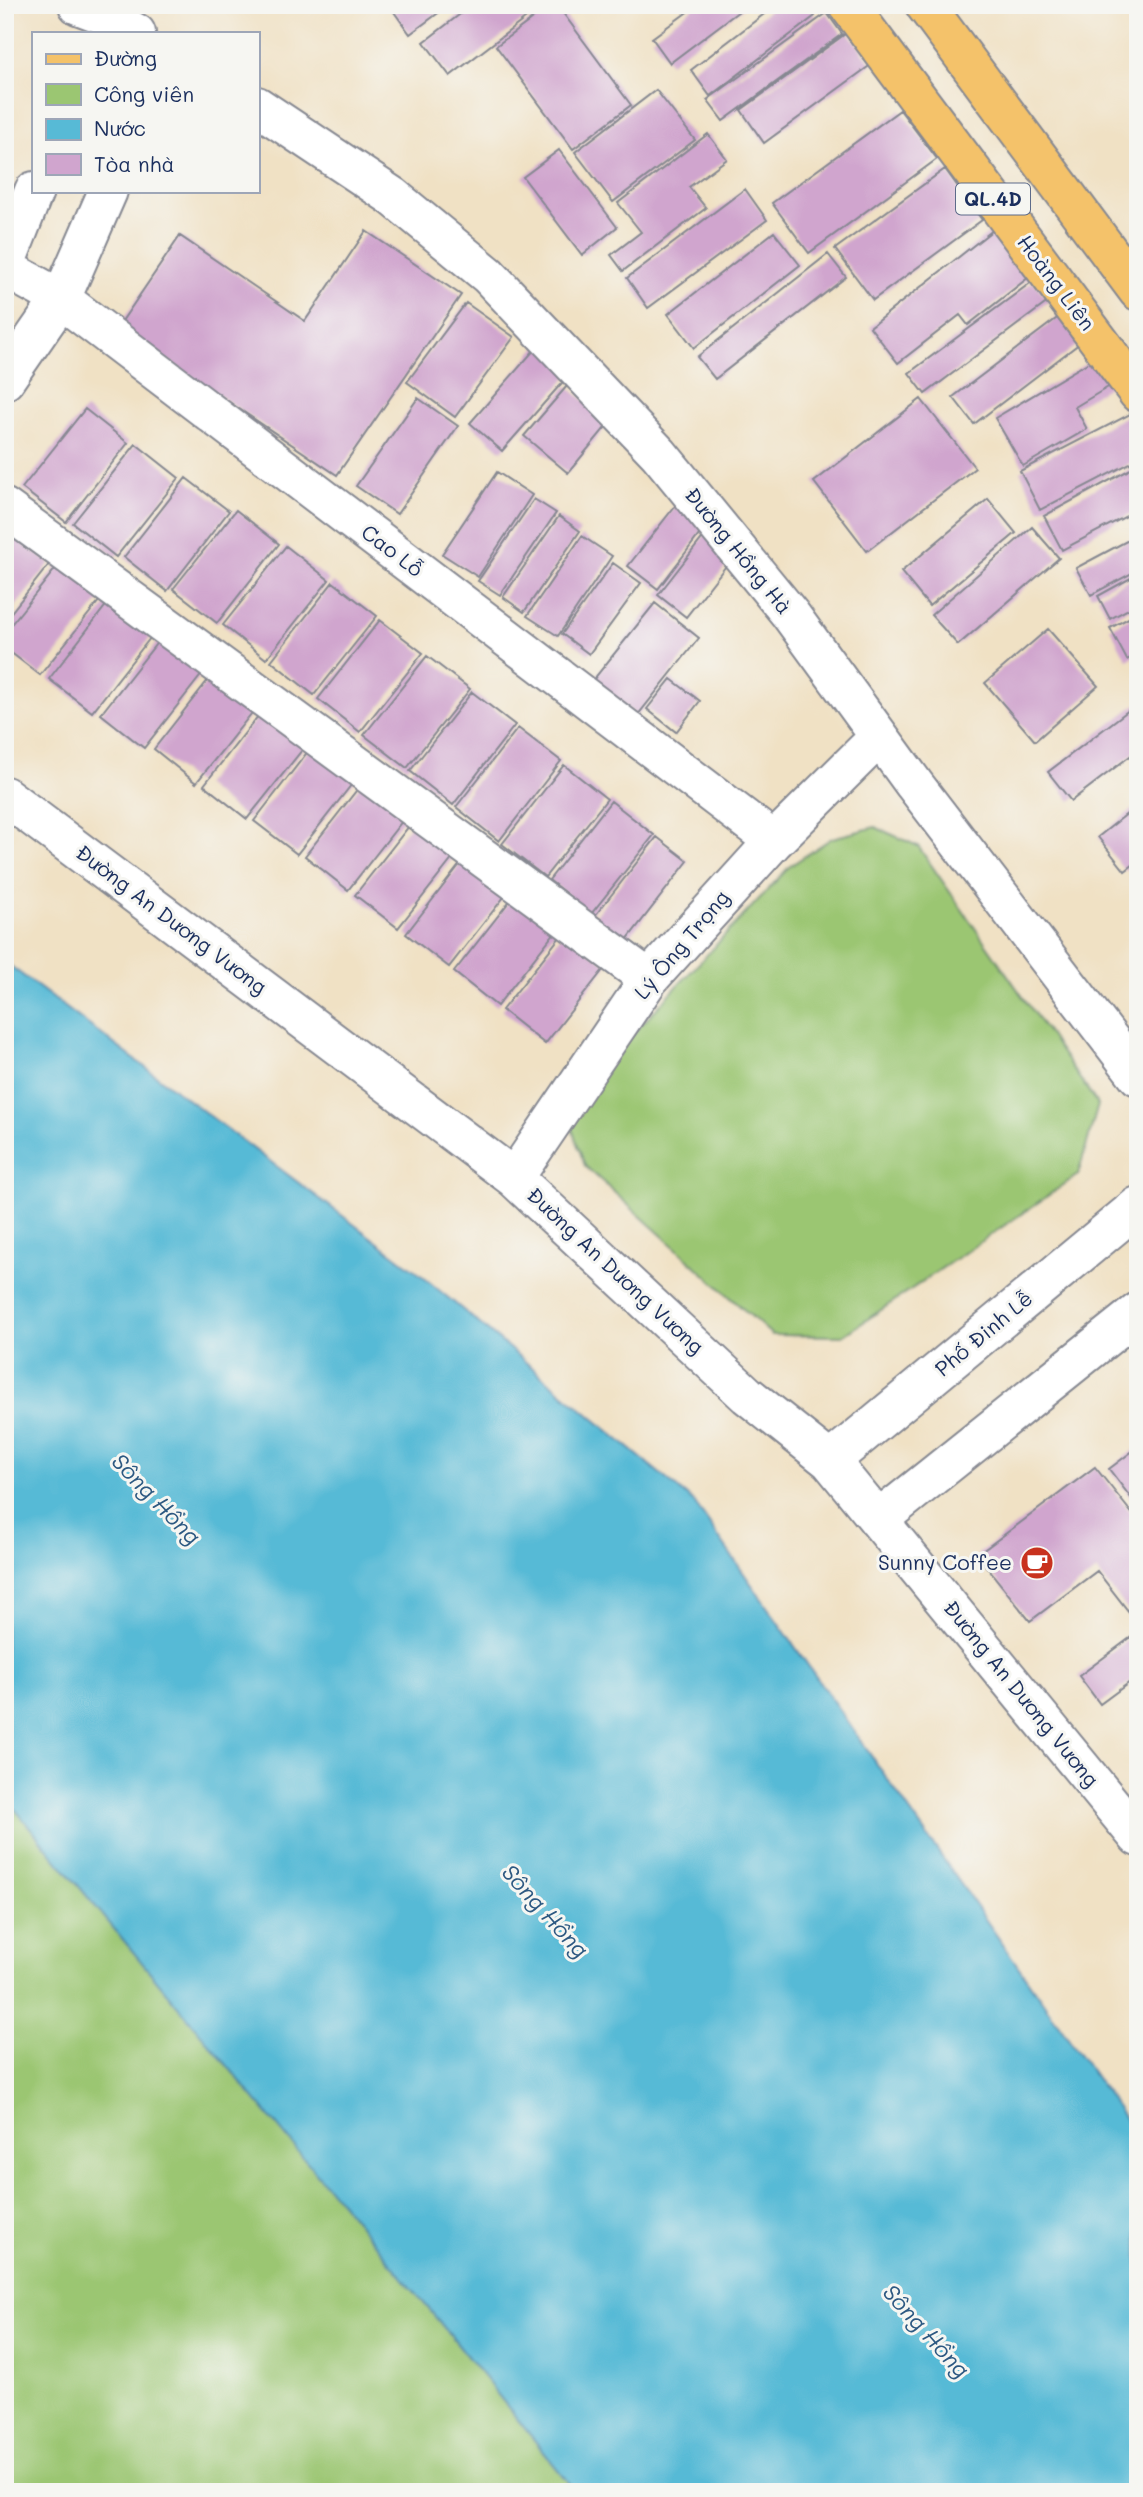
<svg xmlns="http://www.w3.org/2000/svg" width="1143" height="2497" font-family="Mali,sans-serif">
  <style>
    .green { fill: #9bc672; stroke: #5b7a68; stroke-width: 2 }
    .water { fill: #57bad6; stroke: #39749a; stroke-width: 2 }
    .building { fill: #d0a5ce }
    .lines { fill: none; stroke-linecap: round; stroke-linejoin: round }
    .minor-casing { stroke: #868891; stroke-width: 42 }
    .major-casing { stroke: #868891; stroke-width: 42 }
    .minor { stroke: #fff; stroke-width: 38 }
    .major { stroke: #f4c26a; stroke-width: 38 }
    .labels { text-anchor: middle; stroke-width: 6; stroke-linejoin: round; paint-order: stroke }
    .shield { fill: #f6f6f2; stroke: #5d6b8a; stroke-width: 2 }
    .shield-label { font-size: 19px; font-weight: bold; fill: #1b2f5e }
    .street-label { font-size: 21px; fill: #1b2f5e; stroke: #f6f6f2 }
    .poi-label { font-size: 21px; fill: #1b2f5e; stroke: #f6f6f2; text-anchor: end }
    .water-label { font-size: 23px; font-style: italic; fill: #2d5982; stroke: #f6f6f2 }
  </style>
  <rect width="100%" height="100%" fill="#f6f6f2"/>
  <filter id="ink" filterUnits="userSpaceOnUse"><feTurbulence type="fractalNoise" baseFrequency=".0143" numOctaves="2"/><feDisplacementMap in="SourceGraphic" scale="14" xChannelSelector="R" yChannelSelector="G"/><feConvolveMatrix kernelMatrix="1 2 1 2 8 2 1 2 1" color-interpolation-filters="sRGB"/></filter>
  <filter id="wash" filterUnits="userSpaceOnUse"><feTurbulence type="fractalNoise" baseFrequency=".00686" numOctaves="4" result="noise"/><feDisplacementMap in="SourceGraphic" scale="28" xChannelSelector="R" yChannelSelector="G"/><feGaussianBlur stdDeviation="1.57" result="paint"/><feColorMatrix in="noise" values="0 0 0 0 0 0 0 0 0 0 0 0 0 0 0 0 0 1.4 0 .05"/><feComposite in="paint" operator="in"/></filter>
  <g filter="url(#wash)">
    <rect width="100%" height="100%" fill="#f0e1c4"/>
    <path class="green" d="M875,827l43,19 180,259 -20,70 -235,161 -71,-1 -187,-169 -13,-37 11,-42 207,-221 42,-28z
      M5,1797l433,523 138,172h-571z"/>
    <path class="water" d="M5,962l411,309 278,231 444,636v354h-562l-138,-172 -433,-523z"/>
    <g id="blocks">
      <path class="building" d="M389,5h60l-39,29z
        M472,5h63l3,4 -88,67 -26,-34z
        M551,5h6l74,100 -58,44 -77,-103z
        M697,5h50l-77,58 -18,-25z
        M776,5h32l7,11 -105,80 -19,-26z
        M827,13l15,21 -119,87 -16,-21z
        M848,32l24,32 -108,79 -23,-33z
        M656,90l39,50 -82,62 -38,-50z
        M900,110l37,49 -128,94 -37,-50z
        M708,134l19,25 -38,28 17,21 -83,63 -12,-16 30,-23 -23,-29z
        M559,150l58,77 -35,28 -59,-78z
        M945,169l37,51 -109,80 -38,-51z
        M745,189l22,31 -119,88 -21,-30z
        M993,230l36,47 -61,48 -8,-10 -62,48 -28,-36z
        M366,231l95,64 -124,180 -219,-148 62,-91 125,85z
        M774,232l26,33 -106,83 -26,-34z
        M828,254l18,23 -131,102 -18,-22z
        M1033,281l16,20 -124,93 -16,-21z
        M466,303l48,34 -59,80 -48,-35z
        M1060,316l20,27 -106,81 -21,-27z
        M543,340l32,28 -73,83 -32,-28z
        M1099,356l16,27 -40,24 12,22 -64,37 -28,-48z
        M567,386l43,36 -42,51 -44,-37z
        M418,398l40,28 -61,88 -41,-28z
        M921,399l54,69 -108,83 -53,-69z
        M85,409l43,34 -62,79 -44,-34z
        M1132,413l6,11v35l-98,51 -20,-39z
        M136,444l43,34 -63,79 -43,-34z
        M1138,465v45l-76,40 -18,-34z
        M497,472l35,23 -54,82 -36,-23z
        M186,478l43,33 -62,80 -43,-34z
        M534,499l22,14 -56,82 -22,-14z
        M988,499l28,34 -87,73 -28,-34z
        M679,501l29,22 -50,66 -30,-23z
        M236,510l43,34 -62,79 -44,-34z
        M559,516l21,15 -56,81 -21,-15z
        M1032,527l27,31 -101,87 -27,-30z
        M5,531l45,32 -45,57z
        M708,531l28,22 -50,64 -28,-22z
        M1138,535v35l-47,25 -15,-27z
        M582,536l30,20 -54,80 -31,-20z
        M286,546l43,34 -63,79 -43,-34z
        M60,563l43,33 -63,79 -35,-27v-16z
        M613,563l28,20 -52,71 -27,-20z
        M1138,574v30l-28,15 -12,-23z
        M333,582l44,34 -63,79 -43,-34z
        M111,599l43,34 -62,79 -43,-33z
        M655,603l44,35 -62,78 -44,-36z
        M1138,613v41l-11,6 -17,-32z
        M380,620l43,33 -63,79 -42,-33z
        M1048,629l50,57 -63,55 -50,-58z
        M163,635l43,34 -62,79 -43,-34z
        M427,656l43,33 -63,79 -43,-33z
        M216,670l43,34 -63,79 -42,-34z
        M671,679l29,22 -24,31 -29,-23z
        M472,692l43,33 -62,80 -43,-34z
        M1138,703v47l-67,51 -23,-29z
        M266,706l44,34 -63,79 -43,-34z
        M518,728l43,33 -62,80 -43,-34z
        M316,741l43,34 -62,79 -43,-33z
        M564,765l43,34 -62,78 -43,-33z
        M367,777l43,34 -62,79 -43,-34z
        M611,801l43,34 -63,79 -42,-34z
        M1138,805v56l-13,10 -27,-34z
        M417,816l43,33 -62,79 -43,-33z
        M657,837l31,24 -62,80 -32,-24z
        M468,854l43,34 -62,79 -43,-33z
        M516,893l43,34 -62,79 -43,-34z
        M564,932l43,33 -62,79 -43,-34z
        M1138,1447v60l-29,-38z
        M1095,1467l43,54v84l-9,7 -32,-41 -67,50 -53,-66z
        M1138,1632v44l-38,28 -21,-28z"/>
    </g>
  </g>
  <g filter="url(#ink)">
    <use href="#blocks" fill-opacity="0" stroke="#868891" stroke-width="2"/>
    <g class="lines">
      <defs>
        <path id="minor" d="M78,5l24,9 34,19
          M257,106l135,90 96,79 171,179 131,160 124,170 224,292
          M5,265l29,-74
          M5,268l56,31 713,542
          M5,380l56,-81 47,-108
          M5,508l644,471
          M5,796l509,382 233,217 83,66 308,376
          M514,1178l135,-199 125,-138 105,-104
          M830,1461l308,-255
          M878,1520l260,-208"/>
        <path id="major" d="M848,5l290,388
          M925,5l213,286"/>
      </defs>
      <use href="#minor" class="minor-casing"/>
      <use href="#major" class="major-casing"/>
      <use href="#minor" class="minor"/>
      <use href="#major" class="major"/>
    </g>
  </g>
  <defs>
    <symbol id="cafe-disc" viewBox="-11 -11 22 22"><circle r="9.5" fill="#c8321e" stroke="#f6f6f2"/><path d="M-5.5-4.5H6V0H3Q3 3.5 0 3.5H-2.5Q-5.5 3.5-5.5 0ZM3-3.2v2h1.7v-2ZM-6 4.5H4V6H-6Z" fill="#fff"/></symbol>
  </defs>
  <g fill-rule="evenodd">
    <use href="#cafe-disc" x="1018" y="1544" width="38" height="38"/>
  </g>
  <g class="labels">
    <rect class="shield" x="956" y="183.5" width="74" height="31" rx="5"/>
    <g class="shield-label">
      <text x="993" y="206">QL.4D</text>
    </g>
    <g class="street-label">
      <text transform="translate(1056 283) rotate(53)" y="7">Hoàng Liên</text>
      <text transform="translate(392 551) rotate(37)" y="7">Cao Lỗ</text>
      <text transform="translate(738 551) rotate(51)" y="7">Đường Hồng Hà</text>
      <text transform="translate(171 920) rotate(37)" y="7">Đường An Dương Vương</text>
      <text transform="translate(682 945) rotate(-50)" y="7">Lý Ông Trọng</text>
      <text transform="translate(615 1271) rotate(43)" y="7">Đường An Dương Vương</text>
      <text transform="translate(984 1334) rotate(-40)" y="7">Phố Đinh Lễ</text>
      <text transform="translate(1021 1694) rotate(51)" y="7">Đường An Dương Vương</text>
    </g>
    <g class="poi-label">
      <text x="1012" y="1570">Sunny Coffee</text>
    </g>
    <g class="water-label">
      <text transform="translate(156 1499) rotate(46)" y="8">Sông Hồng</text>
      <text transform="translate(545 1911) rotate(48)" y="8">Sông Hồng</text>
      <text transform="translate(926 2331) rotate(48)" y="8">Sông Hồng</text>
    </g>
  </g>
  <rect width="1143" height="2497" fill="none" stroke="#f6f6f2" stroke-width="28"/>
  <rect x="32" y="32" width="228" height="161" fill="#f6f6f2" stroke="#9ea6b7" stroke-width="2"/>
  <rect x="46" y="54" width="35" height="10" fill="#f4c26a" stroke="#9ea6b7" stroke-width="2"/>
  <text x="94" y="66" font-size="21" fill="#1b2f5e">Đường</text>
  <rect x="46" y="84" width="35" height="21" fill="#9bc672" stroke="#9ea6b7" stroke-width="2"/>
  <text x="94" y="102" font-size="21" fill="#1b2f5e">Công viên</text>
  <rect x="46" y="119" width="35" height="21" fill="#57bad6" stroke="#9ea6b7" stroke-width="2"/>
  <text x="94" y="136" font-size="21" fill="#1b2f5e">Nước</text>
  <rect x="46" y="154" width="35" height="21" fill="#d0a5ce" stroke="#9ea6b7" stroke-width="2"/>
  <text x="94" y="172" font-size="21" fill="#1b2f5e">Tòa nhà</text>
</svg>
